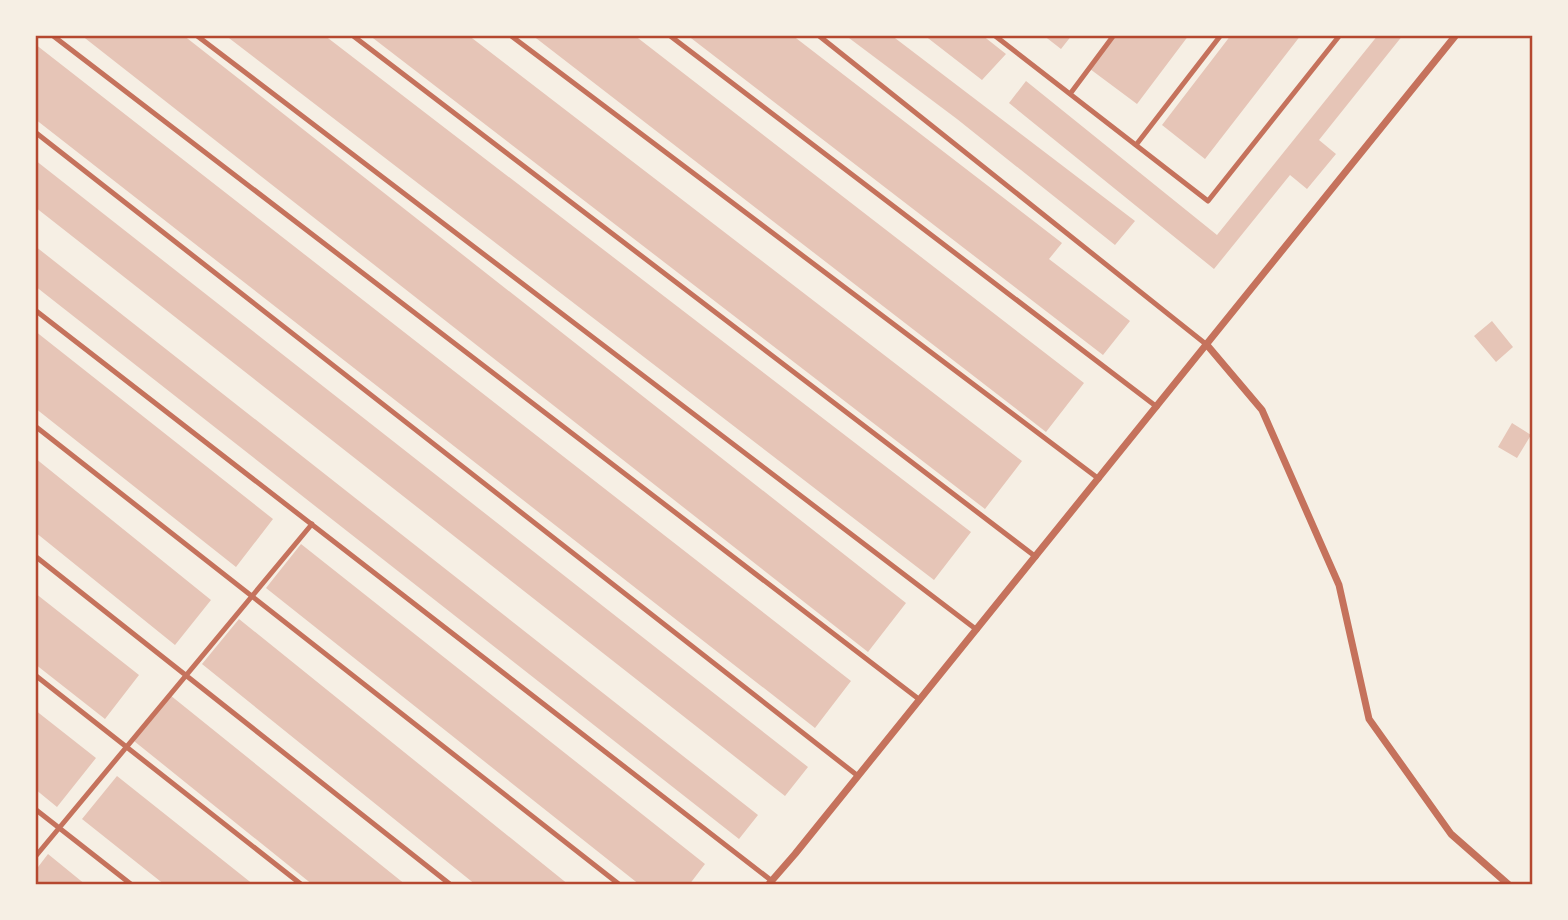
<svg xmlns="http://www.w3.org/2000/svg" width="1568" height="920" font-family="'IBM Plex Sans',sans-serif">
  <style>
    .building { fill: #e6c5b7 }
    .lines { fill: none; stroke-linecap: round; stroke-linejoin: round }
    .service { stroke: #c5725c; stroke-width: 5 }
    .minor { stroke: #c5725c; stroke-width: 7 }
    .neatline { fill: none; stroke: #b5482f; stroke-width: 2.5 }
  </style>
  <rect width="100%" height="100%" fill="#f6efe4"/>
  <path class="building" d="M81,35h102l723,568 -38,49z
    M225,35h99l647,497 -37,48z
    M369,35h99l554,426 -37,48z
    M532,35h102l450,348 -38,49z
    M687,35h105l270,208 -13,16 81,62 -27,34z
    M845,35h46l244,186 -20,24 -158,-126z
    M924,35h58l24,19 -24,26z
    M1043,35h29l-11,14z
    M1116,35h73l-52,69 -47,-35z
    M1231,35h70l-96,124 -43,-34z
    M1378,35h25l-84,105 17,14 -29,35 -17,-14 -76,94 -205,-166 17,-22 191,154z
    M35,44l816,637 -36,47 -780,-609z
    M35,160l773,607 -23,29 -750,-589z
    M35,246l723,569 -19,24 -704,-553z
    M1492,321l21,26 -17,15 -22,-26z
    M35,331l238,188 -37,48 -201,-159z
    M1512,423l19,12 -14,23 -19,-11z
    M35,458l176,142 -36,45 -140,-113z
    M301,544l404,320 -16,21h-49l-374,-297z
    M35,593l104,82 -34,44 -70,-55z
    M239,619l330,266h-93l-274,-221z
    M170,695l236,190h-93l-179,-144z
    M35,710l61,48 -39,49 -22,-18z
    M117,776l137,109h-89l-83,-66z
    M48,854l38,31h-51v-14z"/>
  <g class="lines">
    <path class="service" d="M52,35l868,665
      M196,35l781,595
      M352,35l684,522
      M510,35l589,444
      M669,35l488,372
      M818,35l389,310
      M994,35l214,166 132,-166
      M1070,94l44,-59
      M35,132l823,644
      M1136,145l85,-110
      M35,310l737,571
      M35,426l585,459
      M35,556l416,329
      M35,675l267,210
      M35,809l97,76
      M35,857l277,-333"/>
    <path class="minor" d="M1207,345l55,65 77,175 30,134 82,115 58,51
      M768,885l27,-31 661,-819"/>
  </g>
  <rect width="1568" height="920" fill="none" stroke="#f6efe4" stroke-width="74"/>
  <rect x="37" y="37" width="1494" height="846" class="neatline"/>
</svg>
